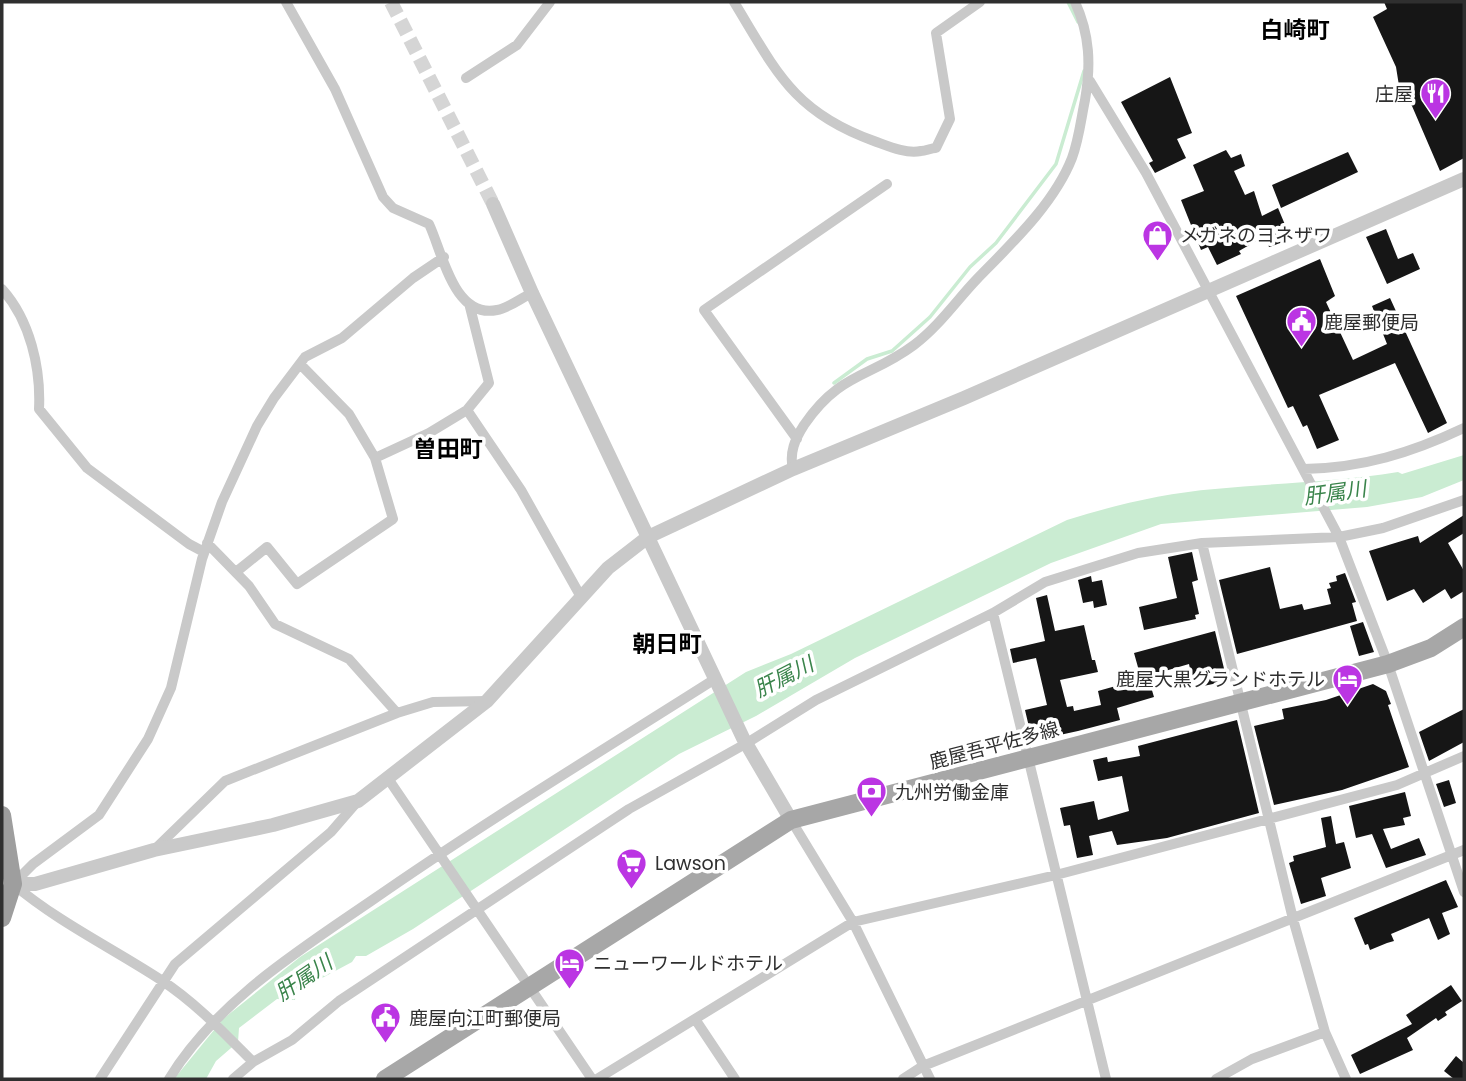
<svg xmlns="http://www.w3.org/2000/svg" width="1466" height="1081" font-family="Poppins,'Noto Sans JP',sans-serif">
  <style>
    .water { fill: #caecd2 }
    .lines { fill: none; stroke-linecap: round; stroke-linejoin: round }
    .stream { stroke: #caecd2; stroke-width: 3.5 }
    .building { fill: #161616 }
    .tertiary-tunnel { stroke: #d5d5d5; stroke-width: 14; stroke-dasharray: 14 7; stroke-linecap: butt }
    .minor { stroke: #c9c9c9; stroke-width: 10 }
    .tertiary { stroke: #c9c9c9; stroke-width: 14 }
    .primary { stroke: #a7a7a7; stroke-width: 18 }
    .trunk { stroke: #9e9e9e; stroke-width: 18 }
    .labels { text-anchor: middle; stroke-width: 7; stroke-linejoin: round; paint-order: stroke }
    .poi-label { font-size: 19px; fill: #2f2f2f; stroke: #fff; text-anchor: start }
    .street-label { font-size: 19px; fill: #2f2f2f; stroke: #fff }
    .water-label { font-size: 21px; font-style: italic; fill: #3a844b; stroke: #fff }
    .quarter-label { font-size: 23px; font-weight: bold; fill: #000; stroke: #fff }
  </style>
  <rect width="100%" height="100%" fill="#fff"/>
  <path class="water" d="M1464,455v25l-42,17 -55,10 -206,17 -110,39 -196,95 -99,58 -77,38 -266,175 -47,27h-10l-4,6 -56,30 -1,8 -18,-1 -38,29 -1,14 -22,19 -10,18h-32l49,-60 77,-62 446,-285 45,-18 276,-134c48,-15 98,-27 148,-31 62,-6 122,-7 183,-17l4,2z"/>
  <g class="lines">
    <path class="stream" d="M1068,2l10,20
      M834,383l33,-24 25,-8 38,-34 40,-50 26,-24 60,-79 28,-93"/>
  </g>
  <path class="building" d="M1384,2h80v156l-24,13 -28,-65 -12,-14 -4,-25 -23,-50 14,-8z
    M1170,77l22,56 -15,6 9,19 -31,15 -6,-10 4,-2 -32,-59z
    M1226,150l5,8 10,-4 4,12 -11,5 11,24 9,-4 8,25 16,-8 13,31 -22,8 -4,-11 -26,15 2,3 -24,11 -9,-18 -7,3 -20,-50 23,-9 -11,-26z
    M1348,152l10,20 -77,36 -9,-23z
    M1386,229l12,30 15,-6 7,16 -33,15 -21,-47z
    M1320,259l15,37 -9,6 27,58 34,-16 -15,-38 18,-8 57,125 -19,10 -33,-70 -76,32 20,45 -22,9 -10,-24 -4,2 -10,-21 -5,2 -52,-112z
    M1464,515v18l-16,10 16,28v20l-13,8 -6,-10 -22,14 -9,-14 -27,12 -18,-50 49,-15 2,7z
    M1192,552l6,28 -6,2 7,32 -4,1 1,4 -52,11 -5,-23 38,-9 -9,-41z
    M1270,567l10,42 22,-5 2,6 27,-6 -4,-15 4,-1 -2,-5 8,-2 -1,-5 9,-3 11,29 -4,1 5,18 -120,33 -18,-74z
    M1091,576l1,6 10,-2 5,25 -13,3 -1,-7 -10,2 -5,-23z
    M1047,595l8,36 29,-6 8,35h3l3,12 -38,8 7,27 6,-1 1,5 27,-6 -3,-14 50,-14 6,20 -37,11 3,12 -42,11 -23,5 -3,-14 -23,5 -4,-17 22,-5 -11,-47 -23,5 -3,-14 35,-8 -9,-43z
    M1363,622l11,30 -15,4 -9,-30z
    M1215,631l12,50 -33,7 -5,-24 -48,14 -7,-25z
    M1373,684l13,7 5,13 -3,1 21,62 -67,23 -68,15 -20,-79 30,-7 -2,-10 44,-9z
    M1464,709v33l-35,19 -10,-29z
    M1237,720l22,93 -92,25 -50,7 -5,-14 -23,5 4,19 -16,3 -7,-33 -6,1 -4,-18 34,-7 4,19 31,-9 -7,-35 -24,5 -5,-21 14,-3 1,5 32,-6 -2,-10z
    M1449,780l7,23 -12,4 -8,-23z
    M1405,792l6,24 -8,2 2,7 -22,4 8,20 28,-11 7,17 -40,13 -14,-34 -16,4 -7,-32z
    M1331,816l5,28 8,-2 7,26 -30,10 5,18 -25,8 -12,-41 5,-2 -1,-5 33,-9 -5,-29z
    M1446,880l12,27 -16,6 8,21 -12,6 -9,-22 -38,16 3,7 -7,2 -17,7 -2,-6 -3,1 -11,-27z
    M1451,985l11,16 -17,11 2,3 -9,6 -2,-3 -29,20 6,12 -53,24 -9,-19 61,-31 -6,-9z
    M1456,1056l8,7v16h-10l-10,-8z"/>
  <g class="lines">
    <path class="tertiary-tunnel" d="M391,2l102,202"/>
    <path class="minor" d="M286,2l49,87 48,108 10,11 36,16c14,30 25,95 68,86 12,-2 24,-12 35,-17
      M734,2c42,69 59,110 140,139 14,5 31,13 47,10 5,0 10,-3 15,-3l14,-29 -14,-86 44,-31
      M466,78l51,-33 33,-43
      M1090,81l56,92 193,364 49,127 76,228
      M2,289c28,31 39,79 37,120l48,59 102,76 15,8
      M300,364l49,50 26,44
      M467,410l54,80 60,107
      M797,439l-93,-129 183,-126
      M793,469c-4,-16 2,-30 11,-44 36,-53 66,-47 110,-80 25,-19 42,-44 63,-66 34,-35 77,-75 95,-121 7,-19 9,-39 13,-58 6,-35 5,-65 -10,-98
      M1304,469c58,-1 107,-16 160,-41
      M207,543l42,43 26,38 74,35 48,54
      M1202,543l91,376 32,113 21,47
      M236,572l31,-25 30,37 96,-65 -18,-61 54,-25 38,-23 22,-27 -19,-76
      M993,613l113,466
      M389,780l203,299
      M791,820l62,102 77,157
      M154,850l71,-69 172,-68 36,-11 54,-1
      M695,1019l40,60
      M253,1062c-29,-29 -57,-59 -92,-82 -49,-32 -103,-58 -148,-96l20,-20 66,-49 49,-76 23,-51 31,-129 20,-57 35,-76 17,-28 31,-41 37,-19 71,-60 31,-21
      M100,1079l75,-115 156,-132 26,-30
      M169,1079c47,-77 129,-128 202,-178 112,-78 229,-149 344,-222
      M233,1079l20,-17 39,-22 47,-39 290,-192 118,-66 69,-43 177,-87 52,-31 93,-29 64,-10 137,-6 44,-9 81,-28
      M597,1079l256,-157 203,-47 341,-90 67,-29
      M903,1079l20,-13 541,-216
      M1216,1079l36,-20 73,-27"/>
    <path class="tertiary" d="M493,204l39,89 187,394 24,51 48,82
      M13,884h22l119,-34 119,-25 85,-24 129,-100 121,-133 40,-31 145,-68 171,-71 500,-219"/>
    <path class="primary" d="M385,1079l406,-259 597,-156 43,-16 33,-21"/>
    <path class="trunk" d="M2,815l11,69 -11,34"/>
  </g>
  <defs>
    <symbol id="restaurant-pin" viewBox="-11 -11 22 30"><path d="M0 17L-7.5 6A9.5 9.5 0 1 1 7.5 6Z" fill="#bb35e3" stroke="#fff"/><path d="M-5-6h1v4h1v-4h1v4h1v-4h1v5L-1.5 .5V6h-2V.5L-5-1ZM5-6V6H3V1.5H1.5Q1.5-4 5-6Z" fill="#fff"/></symbol>
    <symbol id="shop-pin" viewBox="-11 -11 22 30"><path d="M0 17L-7.5 6A9.5 9.5 0 1 1 7.5 6Z" fill="#bb35e3" stroke="#fff"/><path d="M-5-2.5h2.3a2.7 3.5 0 0 1 5.4 0H5L5.5 6h-11ZM-1.5-2.5h3a1.5 2.3 0 0 0-3 0Z" fill="#fff"/></symbol>
    <symbol id="civic-pin" viewBox="-11 -11 22 30"><path d="M0 17L-7.5 6A9.5 9.5 0 1 1 7.5 6Z" fill="#bb35e3" stroke="#fff"/><path d="M-.6-6.5H3V-4.5H.6V-3L4-1V1h2V6H-6V1h2V-1L-.6-3ZM-1.2 2.5V6h2.4V2.5Z" fill="#fff"/></symbol>
    <symbol id="hotel-pin" viewBox="-11 -11 22 30"><path d="M0 17L-7.5 6A9.5 9.5 0 1 1 7.5 6Z" fill="#bb35e3" stroke="#fff"/><path d="M-6-4.5h1.5V1H6V5H4.5V3h-9V5H-6ZM-4 0a1.8 1.8 0 1 1 3.6 0ZM.5 0V-2.5h3Q6-2.5 6 0Z" fill="#fff"/></symbol>
    <symbol id="bank-pin" viewBox="-11 -11 22 30"><path d="M0 17L-7.5 6A9.5 9.5 0 1 1 7.5 6Z" fill="#bb35e3" stroke="#fff"/><path d="M-6-4H6V4H-6ZM0-2.3a2.3 2.3 0 1 0 0 4.6a2.3 2.3 0 1 0 0-4.6Z" fill="#fff"/></symbol>
    <symbol id="supermarket-pin" viewBox="-11 -11 22 30"><path d="M0 17L-7.5 6A9.5 9.5 0 1 1 7.5 6Z" fill="#bb35e3" stroke="#fff"/><path d="M-6-5.5h2.5l.6 2H6L4.5 2H-2.5L-4.4-4H-6ZM-1.5 3.2a1.3 1.3 0 1 0 .1 0ZM3 3.2a1.3 1.3 0 1 0 .1 0Z" fill="#fff"/></symbol>
  </defs>
  <g fill-rule="evenodd">
    <use href="#restaurant-pin" x="1418" y="76" width="35" height="47"/>
    <use href="#shop-pin" x="1140" y="218" width="35" height="47"/>
    <use href="#civic-pin" x="1284" y="304" width="35" height="47"/>
    <use href="#hotel-pin" x="1330" y="662" width="35" height="47"/>
    <use href="#bank-pin" x="854" y="774" width="35" height="47"/>
    <use href="#supermarket-pin" x="614" y="846" width="35" height="47"/>
    <use href="#hotel-pin" x="552" y="946" width="35" height="47"/>
    <use href="#civic-pin" x="368" y="1000" width="35" height="47"/>
  </g>
  <g class="labels">
    <g class="poi-label">
      <text x="1413" y="101" text-anchor="end">庄屋</text>
      <text x="1180" y="242">メガネのヨネザワ</text>
      <text x="1324" y="329">鹿屋郵便局</text>
      <text x="1325" y="686" text-anchor="end">鹿屋大黒グランドホテル</text>
      <text x="895" y="799">九州労働金庫</text>
      <text x="655" y="870">Lawson</text>
      <text x="593" y="970">ニューワールドホテル</text>
      <text x="409" y="1025">鹿屋向江町郵便局</text>
    </g>
    <g class="street-label">
      <text transform="translate(994 745) rotate(-15)" y="7">鹿屋吾平佐多線</text>
    </g>
    <g class="water-label">
      <text transform="translate(1335 493) rotate(-8)" y="7">肝属川</text>
      <text transform="translate(784 677) rotate(-27)" y="7">肝属川</text>
      <text transform="translate(304 978) rotate(-34)" y="7">肝属川</text>
    </g>
    <g class="quarter-label">
      <text x="1295" y="38">白崎町</text>
      <text x="448" y="457">曽田町</text>
      <text x="667" y="652">朝日町</text>
    </g>
  </g>
  <rect width="1466" height="1081" fill="none" stroke="#2f2f2f" stroke-width="7"/>
</svg>
